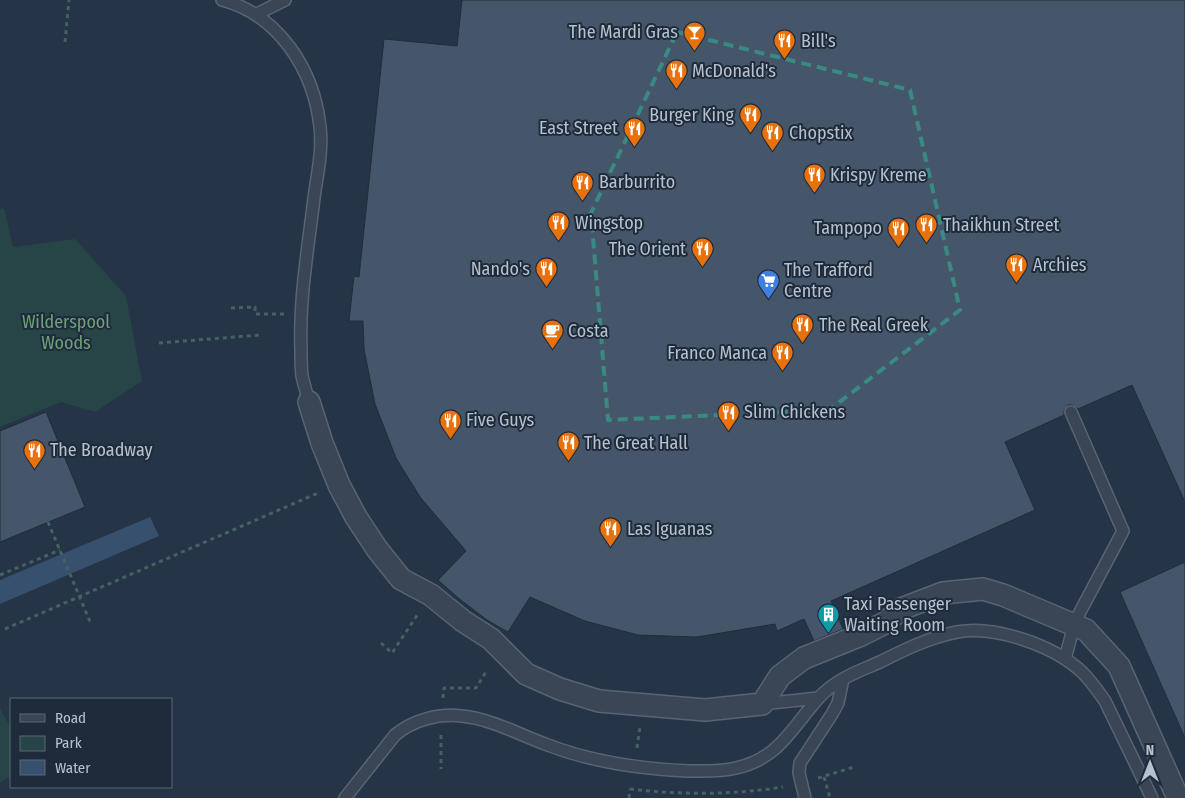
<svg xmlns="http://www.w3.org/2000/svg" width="1185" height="798" font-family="'Fira Sans Condensed',sans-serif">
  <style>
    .green { fill: #274447 }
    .water { fill: #37506e }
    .building { fill: #46566a; stroke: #202d3d }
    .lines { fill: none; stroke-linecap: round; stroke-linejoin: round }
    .lane-casing { stroke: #586472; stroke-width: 14 }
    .street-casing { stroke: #586472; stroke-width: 24 }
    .path { stroke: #466162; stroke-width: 3; stroke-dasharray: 4 4; stroke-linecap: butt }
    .lane { stroke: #3a4655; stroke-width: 11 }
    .street { stroke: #3a4655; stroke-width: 21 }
    .marked { fill: none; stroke: #398986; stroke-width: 4; stroke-dasharray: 10 6; stroke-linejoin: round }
    .labels { text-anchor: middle; stroke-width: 4; stroke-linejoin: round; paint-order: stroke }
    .poi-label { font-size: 18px; fill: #b7c1ce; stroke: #1e2b3b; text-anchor: start }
    .park-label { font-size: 18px; fill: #6ca177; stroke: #1e2b3b }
  </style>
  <rect width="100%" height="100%" fill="#253446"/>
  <path class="green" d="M4,208l9,39 62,-8 51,57 16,85 -47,31 -34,-10 -61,25v-218z
    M0,708l11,21v47l-11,7z"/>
  <path class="water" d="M150,517l9,19 -159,68v-24z"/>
  <path class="building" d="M462,0h723v502l-53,-117 -54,24 -6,-4h-4l-4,6v4l-59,27 30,68 -204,91 12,28 -29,12 -10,-22 -27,12 -2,-7 -78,13 -59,-2 -53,-14 -55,-24 -22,35 -21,-12 -30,-23 -19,-17 28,-29 -46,-54 -24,-39 -21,-54 -11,-55 -1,-28h-14l5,-45 5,1 25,-238 73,7z
    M46,412l39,95 -85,35v-111z
    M1185,562v176l-65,-146z"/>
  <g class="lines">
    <defs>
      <path id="lane" d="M222,0c57,15 92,70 98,127 3,23 -3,48 -6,71 -6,51 -15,101 -13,152 0,8 0,18 1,26 2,9 5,18 7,26
        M257,14l28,-14
        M1065,659l9,-34 6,-13 43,-81 -52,-119
        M762,704l56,-6
        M345,798l50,-63c18,-15 44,-22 67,-19 29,3 56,18 83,28 46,18 95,25 144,27 16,0 31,1 47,-3 35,-8 49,-28 70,-55 7,-8 13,-17 21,-23 15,-13 35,-20 53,-28 24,-12 50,-25 77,-30 39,-7 98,14 126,41 8,8 15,18 22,28l47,97
        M805,798l-6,-25 1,-10 32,-49 6,-11 5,-24"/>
      <path id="street" d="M309,402l13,41 17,42 17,32 21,32 24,30 30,16 32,26 28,18 35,35 34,15 39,12 106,9 57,-6 18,-28 24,-18 57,-23 24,-12 16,-14 42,-16 40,-4 20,6 83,35 33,36 59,132"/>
    </defs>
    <use href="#lane" class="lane-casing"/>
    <use href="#street" class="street-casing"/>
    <path class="path" d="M65,42l4,-42
      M231,308l24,-1v7h29
      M159,343l101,-8
      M48,522l43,102
      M0,575l60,-25
      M5,629l313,-136
      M381,643l11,10 26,-39
      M443,698l1,-10h32l11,-18
      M441,735v34
      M637,748l3,-21
      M824,777l6,21
      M818,778l36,-11
      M630,789c51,6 102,6 153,-2
      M629,798l1,-9"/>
    <use href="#lane" class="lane"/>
    <use href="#street" class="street"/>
  </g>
  <path class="marked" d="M677,32l233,58 50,220 -131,100 -221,10 -17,-207z"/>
  <defs>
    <symbol id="bar-pin" viewBox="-11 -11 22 30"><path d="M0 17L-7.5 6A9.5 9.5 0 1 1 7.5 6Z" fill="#e8710a" stroke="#1e2b3b"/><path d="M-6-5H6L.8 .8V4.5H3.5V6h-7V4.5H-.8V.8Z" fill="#fff"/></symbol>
    <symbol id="restaurant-pin" viewBox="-11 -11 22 30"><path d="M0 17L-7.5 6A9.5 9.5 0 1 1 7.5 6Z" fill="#e8710a" stroke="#1e2b3b"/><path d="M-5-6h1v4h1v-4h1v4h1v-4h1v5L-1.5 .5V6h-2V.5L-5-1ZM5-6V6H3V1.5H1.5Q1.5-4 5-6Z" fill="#fff"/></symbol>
    <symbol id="supermarket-pin" viewBox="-11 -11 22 30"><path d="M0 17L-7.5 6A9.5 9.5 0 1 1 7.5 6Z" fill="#3f7fe0" stroke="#1e2b3b"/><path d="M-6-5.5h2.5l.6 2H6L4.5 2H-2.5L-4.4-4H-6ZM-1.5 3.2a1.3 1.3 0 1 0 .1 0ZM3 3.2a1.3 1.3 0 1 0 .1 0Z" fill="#fff"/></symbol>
    <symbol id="cafe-pin" viewBox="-11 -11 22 30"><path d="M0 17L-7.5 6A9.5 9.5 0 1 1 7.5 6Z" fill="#e8710a" stroke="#1e2b3b"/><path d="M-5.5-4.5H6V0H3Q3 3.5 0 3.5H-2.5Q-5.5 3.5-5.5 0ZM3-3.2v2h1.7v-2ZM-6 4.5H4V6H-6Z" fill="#fff"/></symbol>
    <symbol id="building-pin" viewBox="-11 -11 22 30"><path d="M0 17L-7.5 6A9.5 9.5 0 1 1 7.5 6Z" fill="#0f9aa8" stroke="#1e2b3b"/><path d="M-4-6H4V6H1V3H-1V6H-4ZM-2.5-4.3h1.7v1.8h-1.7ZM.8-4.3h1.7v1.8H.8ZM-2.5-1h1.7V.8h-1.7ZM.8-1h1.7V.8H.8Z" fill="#fff"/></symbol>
  </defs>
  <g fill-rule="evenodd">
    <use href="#bar-pin" x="682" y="20" width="25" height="34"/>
    <use href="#restaurant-pin" x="772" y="28" width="25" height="34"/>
    <use href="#restaurant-pin" x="664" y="58" width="25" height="34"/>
    <use href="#restaurant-pin" x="738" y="102" width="25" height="34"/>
    <use href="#restaurant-pin" x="622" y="116" width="25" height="34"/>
    <use href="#restaurant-pin" x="760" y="120" width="25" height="34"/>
    <use href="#restaurant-pin" x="802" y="162" width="25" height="34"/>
    <use href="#restaurant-pin" x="570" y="170" width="25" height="34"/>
    <use href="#restaurant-pin" x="546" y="210" width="25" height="34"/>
    <use href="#restaurant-pin" x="914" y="212" width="25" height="34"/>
    <use href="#restaurant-pin" x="886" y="216" width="25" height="34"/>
    <use href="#restaurant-pin" x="690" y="236" width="25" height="34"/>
    <use href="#restaurant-pin" x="1004" y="252" width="25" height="34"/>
    <use href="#restaurant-pin" x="534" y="256" width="25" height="34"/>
    <use href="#supermarket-pin" x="756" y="268" width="25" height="34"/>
    <use href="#restaurant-pin" x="790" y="312" width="25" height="34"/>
    <use href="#cafe-pin" x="540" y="318" width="25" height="34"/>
    <use href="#restaurant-pin" x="770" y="340" width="25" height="34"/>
    <use href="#restaurant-pin" x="716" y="400" width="25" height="34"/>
    <use href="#restaurant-pin" x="438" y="408" width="25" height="34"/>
    <use href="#restaurant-pin" x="556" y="430" width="25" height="34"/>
    <use href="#restaurant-pin" x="22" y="438" width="25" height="34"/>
    <use href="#restaurant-pin" x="598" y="516" width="25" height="34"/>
    <use href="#building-pin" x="816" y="602" width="25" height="34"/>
  </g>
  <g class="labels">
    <g class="poi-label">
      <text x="678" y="38" text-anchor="end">The Mardi Gras</text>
      <text x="801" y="47">Bill's</text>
      <text x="692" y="77">McDonald's</text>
      <text x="734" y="121" text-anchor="end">Burger King</text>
      <text x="618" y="134" text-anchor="end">East Street</text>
      <text x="789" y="139">Chopstix</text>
      <text x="830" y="181">Krispy Kreme</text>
      <text x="599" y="188">Barburrito</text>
      <text x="575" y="229">Wingstop</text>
      <text x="943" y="231">Thaikhun Street</text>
      <text x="882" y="234" text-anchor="end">Tampopo</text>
      <text x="686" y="255" text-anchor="end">The Orient</text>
      <text x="1033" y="271">Archies</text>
      <text x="530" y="275" text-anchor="end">Nando's</text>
      <text x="784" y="276">The Trafford<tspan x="784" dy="21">Centre</tspan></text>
      <text x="819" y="331">The Real Greek</text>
      <text x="568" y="337">Costa</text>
      <text x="767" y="359" text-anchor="end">Franco Manca</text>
      <text x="744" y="418">Slim Chickens</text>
      <text x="466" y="426">Five Guys</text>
      <text x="584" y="449">The Great Hall</text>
      <text x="50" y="456">The Broadway</text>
      <text x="627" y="535">Las Iguanas</text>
      <text x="844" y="610">Taxi Passenger<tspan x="844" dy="21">Waiting Room</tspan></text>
    </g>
    <g class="park-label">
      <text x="66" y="328">Wilderspool<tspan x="66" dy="21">Woods</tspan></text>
    </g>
  </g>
  <rect x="10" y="698" width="162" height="90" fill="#1e2b3b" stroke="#5b6776"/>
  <rect x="20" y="714" width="25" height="8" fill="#3a4655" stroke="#5b6776"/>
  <text x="55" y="723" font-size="15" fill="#b7c1ce">Road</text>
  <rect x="20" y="736" width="25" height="15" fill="#274447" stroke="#5b6776"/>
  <text x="55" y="748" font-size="15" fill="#b7c1ce">Park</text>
  <rect x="20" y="760" width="25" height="15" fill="#37506e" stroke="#5b6776"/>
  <text x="55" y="773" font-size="15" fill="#b7c1ce">Water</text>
  <g transform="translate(1150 763)" stroke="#1e2b3b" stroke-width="4" paint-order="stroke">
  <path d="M0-4L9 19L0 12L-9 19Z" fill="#b7c1ce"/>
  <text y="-8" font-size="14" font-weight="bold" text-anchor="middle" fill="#b7c1ce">N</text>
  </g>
</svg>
